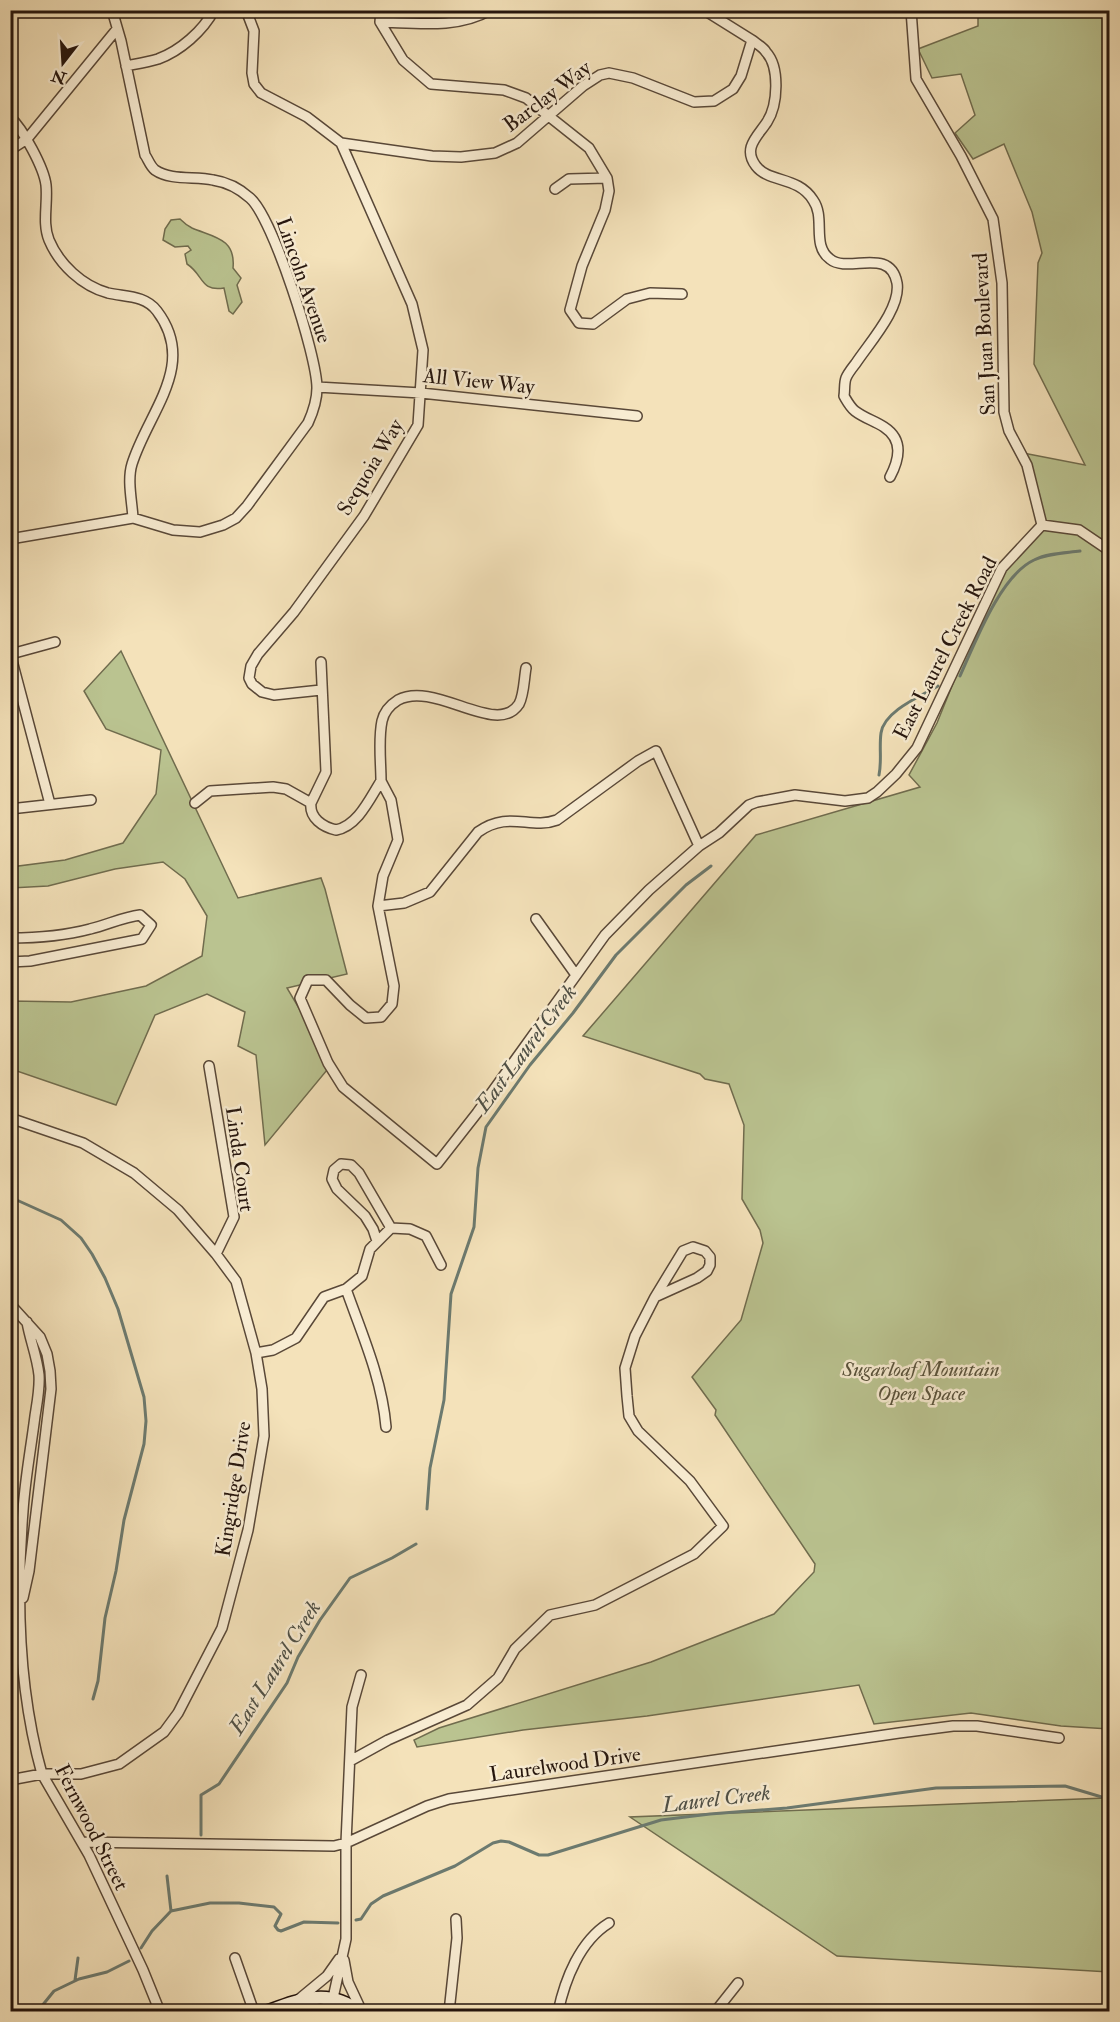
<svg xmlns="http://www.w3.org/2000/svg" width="1120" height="2022" font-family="'IM FELL Double Pica',serif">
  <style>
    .green { fill: #bac390; stroke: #706c4e; stroke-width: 1.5 }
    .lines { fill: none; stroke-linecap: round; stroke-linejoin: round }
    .stream { stroke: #6c7a6f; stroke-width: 3 }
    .street-casing { stroke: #594838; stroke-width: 12 }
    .secondary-casing { stroke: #25150d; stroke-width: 15 }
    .street { stroke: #f8ecd2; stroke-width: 9 }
    .secondary { stroke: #f8ecd2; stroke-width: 12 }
    .labels { text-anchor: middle; stroke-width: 5; stroke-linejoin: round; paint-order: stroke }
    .street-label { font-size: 21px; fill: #25150d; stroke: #f8ecd2 }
    .park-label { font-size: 21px; font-style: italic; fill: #59523b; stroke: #f8ecd2 }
    .water-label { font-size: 22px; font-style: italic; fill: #4f5046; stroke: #f8ecd2 }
  </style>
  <rect width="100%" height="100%" fill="#f4e2ba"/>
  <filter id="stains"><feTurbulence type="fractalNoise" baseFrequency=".00333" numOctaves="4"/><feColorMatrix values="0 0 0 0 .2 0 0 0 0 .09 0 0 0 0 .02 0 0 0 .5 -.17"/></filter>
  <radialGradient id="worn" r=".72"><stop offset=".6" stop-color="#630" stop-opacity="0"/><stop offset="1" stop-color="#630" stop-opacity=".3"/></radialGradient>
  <path class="green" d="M978,11h131v1718l-48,-3 -90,-13 -97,11 -15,-39 -212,31 -124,14 -106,17 -3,-7 25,-12 212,-66 123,-48 40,-42 1,-8 -100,-149 1,-5 -24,-33 49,-57 22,-77 -3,-13 -18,-31 2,-74 -15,-41 -24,-5 -5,-5 -117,-38 173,-201 164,-48 -11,-12 28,-52 63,-156 37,-43 -7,-40 -12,-32 67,13 -51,-101 4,-101 4,-10 -10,-41 -28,-68 -31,15 -18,-26 20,-18 -14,-41 -29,4 -14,-29 60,-23z
    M180,219c3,3 8,7 12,9 21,9 44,10 41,40l8,10 -4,7 5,17 -9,12 -4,-3 -5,-23c-24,4 -20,-13 -37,-24l-2,-10 6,-4 -3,-4 -13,1 -12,-7 2,-11 6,-9z
    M121,651l117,247 83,-20 4,11 22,85 -60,14 45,76 -67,81 -9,-90 -18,-9 7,-34 -38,-18 -52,21 -39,90 -105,-36v-68l60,1 75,-16 56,-30 5,-40 -22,-37 -22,-17 -48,7 -67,17 -37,2v-21l54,-7 58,-17 33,-49 5,-44 -55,-21 -22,-38z
    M1109,1784v188l-272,-16 -207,-139 475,-19z"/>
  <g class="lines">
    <path class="stream" d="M960,676c15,-33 40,-100 74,-116 14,-7 31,-7 46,-9
      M879,775c3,-14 0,-28 2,-42 3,-22 40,-37 57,-47
      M10,1197l51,23 20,18 11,16 13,24 13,31 26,88 2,24 -2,23 -20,76 -8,51 -11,47 -7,63 -5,18
      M427,1509l3,-41 14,-68 7,-106 23,-67 4,-59 8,-41 44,-62 43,-52 43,-58 70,-70 25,-19
      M201,1835v-40l18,-11 68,-101 11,-26 22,-37 30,-42 42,-20 24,-14
      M167,1876l4,35
      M356,1920l5,-1 10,-15 12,-8 72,-30 38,-23 8,-2 8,1 30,13h9l113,-35 49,-6 77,-6 149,-20 129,-2 40,12
      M141,1948l11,-17 19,-20 39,-8h29l35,4 7,7 -6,12 3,4 3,1 23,-9 34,1
      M75,1980l3,-22
      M37,2012l17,-21 25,-12 28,-7 22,-11"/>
    <defs>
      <path id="street" d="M246,10l8,21 -2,42 2,11 7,9 46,24 34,26 91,13 29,1 34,-4 22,-10 66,-57 17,-11 9,-2 24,5 61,24 20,-1 19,-12 8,-13 11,-36 -48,-30
        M381,10l-1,12 23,38 28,24 73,6 22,8 63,50 18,30 2,13 -4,19 -23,56 -12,44 9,13 14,1 34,-25 23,-6 32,1
        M911,10l5,69 45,77 32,63 9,64 2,129 5,19 18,34 15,60
        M380,22c37,1 77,7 110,-12
        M752,40c5,4 11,7 14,12 14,15 12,53 1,70 -9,14 -25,26 -11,44 13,17 42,10 57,34 13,18 -2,45 17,59 18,15 60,-13 67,24 4,25 -27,59 -41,80 -3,4 -8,10 -10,15 -2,5 -1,12 -2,18 3,5 6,11 11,15 9,7 20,10 29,16 20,13 15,33 6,50
        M126,66c10,-2 22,-4 32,-7 22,-8 45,-28 56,-49
        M10,117c13,12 34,51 36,68 2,18 -4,38 3,55 10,24 33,46 59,53 17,4 37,2 49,18 41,54 -9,101 -25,153 -5,16 0,37 1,54
        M10,150l17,-11 90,-110
        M555,189l14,-10 38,-1
        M317,387l104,6 216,23
        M1042,525l37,5 31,21
        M10,539l123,-21 40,12 27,2 23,-7 13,-7 11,-12 61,-83c5,-11 9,-23 9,-35 0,-32 -44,-170 -67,-190 -10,-9 -24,-16 -37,-18 -18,-4 -42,1 -58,-10 -5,-4 -7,-11 -10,-15l-24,-114 -9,-31
        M10,653l40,151
        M11,654l44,-12
        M321,662l5,110 -15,31c-2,15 12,24 25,27 22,-4 34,-32 45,-49l10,19 7,40 -15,36 -5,30 16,80 -2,18 -11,13 -15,1 -16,-13 -24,-25h-18l-8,18 28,65 15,24 94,77 40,-51 128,-178 44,-45 50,-44 20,-13 30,-28 8,-3 38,-7 50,6 23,-3 9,-6 19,-18 21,-26 85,-180 40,-43
        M321,690l-47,5 -12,-3 -10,-8 -3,-6 2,-12 7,-12 36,-42 70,-96 54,-91 5,-75 -11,-46 -71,-161
        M381,781c0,-19 -3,-41 1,-60 2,-9 8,-16 16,-21 37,-20 99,38 121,4 5,-9 5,-25 7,-36
        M195,803l15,-12 63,-4 13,2 25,14
        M10,809l81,-9
        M378,906l26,-3 26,-11 48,-60c31,-22 52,-2 79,-12l81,-59 18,-10 43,95
        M536,919l40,56
        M10,938c27,0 54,-2 80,-9 17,-4 33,-12 50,-14l11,10 -9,14 -112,22 -20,1
        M209,1066l25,151 -18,37
        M10,1118l73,25 51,30 44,37 38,44 20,27 20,72 6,36 2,47 -16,94 -26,98 -44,85 -14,19 -45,32 -38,10h-39l-32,6
        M377,1241l-4,-12 -8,-13 -28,-27 -5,-10 2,-9 7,-6 10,1 8,8 32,55
        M346,1289c16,45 36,90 40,138
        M10,1304l30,33 7,17 3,17 1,18 -22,182 -6,27
        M27,1322c3,18 10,34 12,53 1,13 -2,28 -4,41 -4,32 -10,63 -12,95 -7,88 -5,178 19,263l47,81 54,115 17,42
        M256,1353l17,-3 23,-12 28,-41 22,-8 16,-13 8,-27 21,-21 19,1 16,7 15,29
        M350,1761l38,-21 79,-35 31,-27 17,-29 35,-34 45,-10 99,-51 29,-28 -33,-45 -52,-50 -9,-15 -2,-20 -2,-28 10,-32 20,-39 28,-46 10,-4 12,4 5,6v8l-3,6 -10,7 -42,19
        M82,1842l252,4 12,-3 81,-37 22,-7 450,-66 54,-7h24l82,12
        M235,1958l19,54
        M344,1960l4,22 14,30
        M333,1998l13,-59v-96l6,-136 9,-32
        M298,2000l29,-24 12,-17
        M449,2012l8,-74 -1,-19
        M558,2012c7,-33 22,-71 51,-89
        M715,2012l23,-29"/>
      <path id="secondary" d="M266,2012c33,-12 63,-25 93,0"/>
    </defs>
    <use href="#street" class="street-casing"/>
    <use href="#secondary" class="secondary-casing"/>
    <use href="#street" class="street"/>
    <use href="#secondary" class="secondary"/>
  </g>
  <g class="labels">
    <g class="street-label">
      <text transform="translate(547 96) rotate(-37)" y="7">Barclay Way</text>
      <text transform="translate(304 280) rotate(71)" y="7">Lincoln Avenue</text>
      <text transform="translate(984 334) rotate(-93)" y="7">San Juan Boulevard</text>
      <text transform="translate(479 381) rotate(6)" y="7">All View Way</text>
      <text transform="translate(370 467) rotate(-59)" y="7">Sequoia Way</text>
      <text transform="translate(945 648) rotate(-63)" y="7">East Laurel Creek Road</text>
      <text transform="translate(240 1159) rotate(82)" y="7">Linda Court</text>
      <text transform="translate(233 1489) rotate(-81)" y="7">Kingridge Drive</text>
      <text transform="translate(565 1764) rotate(-8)" y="7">Laurelwood Drive</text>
      <text transform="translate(92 1827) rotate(63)" y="7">Fernwood Street</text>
    </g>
    <g class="park-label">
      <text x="921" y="1376">Sugarloaf Mountain<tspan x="921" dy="24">Open Space</tspan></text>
    </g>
    <g class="water-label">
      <text transform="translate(525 1048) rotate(-53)" y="8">East Laurel Creek</text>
      <text transform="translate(274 1667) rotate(-58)" y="8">East Laurel Creek</text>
      <text transform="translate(716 1798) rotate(-7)" y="8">Laurel Creek</text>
    </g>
  </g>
  <rect width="1120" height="2022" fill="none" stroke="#f4e2ba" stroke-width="36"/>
  <rect x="12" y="12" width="1096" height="1998" fill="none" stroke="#25150d" stroke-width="3"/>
  <rect x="18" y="18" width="1084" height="1986" fill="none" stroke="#25150d" stroke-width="1.5"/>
  <g transform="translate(63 63) rotate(197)" stroke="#f8ecd2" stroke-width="4.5" paint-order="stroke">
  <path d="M0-4.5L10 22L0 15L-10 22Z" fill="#25150d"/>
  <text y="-9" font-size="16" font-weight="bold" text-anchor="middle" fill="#25150d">N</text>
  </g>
  <rect width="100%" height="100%" filter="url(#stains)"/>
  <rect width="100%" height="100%" fill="url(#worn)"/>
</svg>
